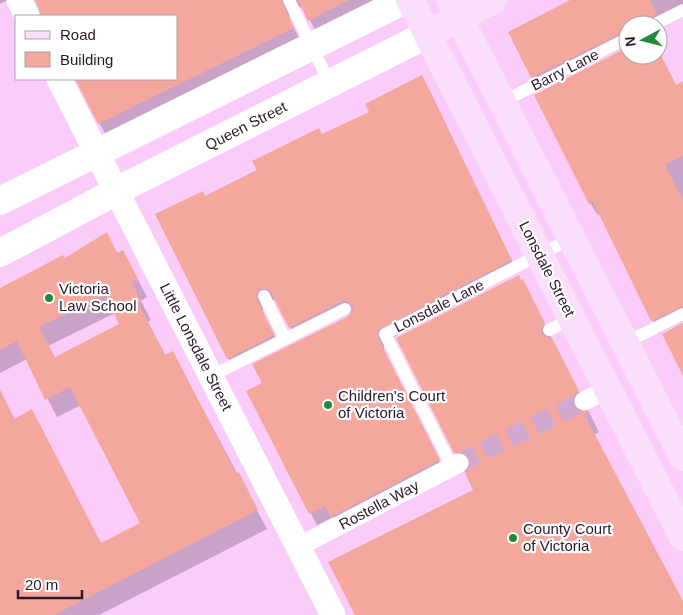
<svg xmlns="http://www.w3.org/2000/svg" width="683" height="615" font-family="Helvetica,sans-serif">
  <style>
    .shadow { fill: #0003; fill-rule: evenodd }
    .building { fill: #f4a89d; fill-rule: evenodd }
    .lines { fill: none; stroke-linecap: round; stroke-linejoin: round }
    .pedestrian-tunnel { stroke: #d1a8d0; stroke-width: 19; stroke-dasharray: 19 9; stroke-linecap: butt }
    .service { stroke: #fff; stroke-width: 12 }
    .pedestrian { stroke: #fff; stroke-width: 19 }
    .minor { stroke: #fff; stroke-width: 25 }
    .tertiary { stroke: #fff; stroke-width: 28 }
    .secondary { stroke: #fadffa; stroke-width: 28 }
    .poi-dot { fill: #22883d; stroke: #fff; stroke-width: 2 }
    .labels { text-anchor: middle; stroke-width: 4.5; stroke-linejoin: round; paint-order: stroke }
    .street-label { font-size: 15px; fill: #2b162b; stroke: #fff }
    .poi-label { font-size: 15px; fill: #2b162b; stroke: #fff; text-anchor: start }
  </style>
  <rect width="100%" height="100%" fill="#fbccf9"/>
  <path class="shadow" d="M0,0h8l-8,4z
    M34,0h344l-60,36 -13,-26 -5,-3 -6,2 -5,6 1,5 12,24 -194,95 -33,-60h101v-63h-134l-2,-9z
    M573,0h110v12l-22,11 2,4 -5,3v-5h-30v20l-89,45 -30,-58z
    M628,49v6h30v-2l18,33 7,-3v238l-24,12 -59,-119 -2,1 -8,-12z
    M429,89l88,183 -133,70v9l61,122 -106,55 -6,-11 -16,8 -70,-133 17,-8 89,-72 -56,27 -21,-39h-8l-5,4v8l17,35 -46,23 -6,-12 -23,-161 117,-61z
    M106,234l12,20 15,16 14,27 -6,4 10,19 -3,2 18,34 7,-3 94,176 -168,86h-99v-225l15,30 87,124 39,-20 -60,-119 -24,12 -30,-58 -27,14v-84l64,-30zM115,313l6,11 -66,34 -7,-12z
    M522,280l77,152 -5,3 89,167v13h-326l118,-125 -20,-38z"/>
  <path class="building" d="M35,0h246l13,28 -196,96 -23,-45h101v-63h-135z
    M298,0h51l-41,21z
    M570,0h80l7,14 -10,6 -2,5h-17v5l-97,48 -23,-46z
    M628,47v8h30v-6l18,36 7,-4v75l-18,9 18,36v105l-32,15 -58,-119 -4,2 -55,-109z
    M422,75l90,185 -134,70v8l62,122 -109,57 -6,-11 -16,8 -63,-123 16,-8 -10,-19 97,-48 4,-6 -1,-5 -6,-4 -5,1 -52,26 -18,-36 -3,-3h-7l-4,3v7l17,36 -47,24 -72,-145 48,-23 2,5 52,-26 -5,-9 67,-33 3,6 47,-22 -4,-8z
    M107,232l10,21 6,-3 15,29 -6,3 9,20 -3,1 27,52 8,-4 63,123 3,-2 19,38 -204,105h-54v-224l14,28 18,-10 69,134 39,-20 -70,-136 -25,13 -28,-59 -17,9v-62l63,-33 2,3zM105,295l14,29 -64,33 -16,-30z
    M519,275l2,5 2,-1 22,44 -4,6 1,5 3,3 7,1 27,53 -5,4v11l4,5h11l-5,3 99,187v14h-328l-27,-53 145,-72 -8,-17 4,-4v-11l-4,-5h-11l-58,-115z
    M683,323v53l-21,-42z"/>
  <g class="lines">
    <path class="pedestrian-tunnel" d="M459,463l125,-62"/>
    <path class="service" d="M289,0l41,84
      M653,25l30,-15
      M502,102l126,-64
      M264,296l21,43
      M549,330l23,-11
      M625,343l58,-29
      M211,376l134,-67
      M452,467l-67,-133 187,-96"/>
    <path class="pedestrian" d="M584,401l24,-12
      M298,547l161,-84"/>
    <path class="minor" d="M19,0l8,16
      M59,79l274,536"/>
    <path class="tertiary" d="M0,201l405,-201
      M0,253l132,-70 296,-149"/>
    <path class="secondary" d="M410,0l273,537
      M450,0l233,457
      M443,26l50,-26"/>
  </g>
  <g class="poi-dot">
    <circle cx="49" cy="298" r="5"/>
    <circle cx="328" cy="405" r="5"/>
    <circle cx="513" cy="538" r="5"/>
  </g>
  <g class="labels">
    <g class="street-label">
      <text transform="translate(565 70) rotate(-27)" y="5">Barry Lane</text>
      <text transform="translate(246 126) rotate(-27)" y="5">Queen Street</text>
      <text transform="translate(547 269) rotate(63)" y="5">Lonsdale Street</text>
      <text transform="translate(439 306) rotate(-27)" y="5">Lonsdale Lane</text>
      <text transform="translate(196 347) rotate(63)" y="5">Little Lonsdale Street</text>
      <text transform="translate(379 505) rotate(-28)" y="5">Rostella Way</text>
    </g>
    <g class="poi-label">
      <text x="59" y="294">Victoria<tspan x="59" dy="17">Law School</tspan></text>
      <text x="338" y="401">Children's Court<tspan x="338" dy="17">of Victoria</tspan></text>
      <text x="523" y="534">County Court<tspan x="523" dy="17">of Victoria</tspan></text>
    </g>
  </g>
  <rect x="15" y="15" width="162" height="65" fill="#ffffff" stroke="#aaa2aa"/>
  <rect x="25" y="31" width="25" height="8" fill="#fadffa" stroke="#aaa2aa"/>
  <text x="60" y="40" font-size="15" fill="#2b162b">Road</text>
  <rect x="25" y="52" width="25" height="15" fill="#f4a89d" stroke="#aaa2aa"/>
  <text x="60" y="65" font-size="15" fill="#2b162b">Building</text>
  <g transform="translate(643 40) rotate(263)"><circle r="24" fill="#ffffff" stroke="#aaa2aa"/>
  <path d="M0-4L9 19L0 12L-9 19Z" fill="#22883d"/>
  <text y="-8" font-size="14" font-weight="bold" text-anchor="middle" fill="#2b162b">N</text>
  </g>
  <path d="M18 590v8h64v-8" fill="none" stroke="#2b162b" stroke-width="2.5"/>
  <text x="25" y="590" font-size="15" fill="#2b162b" stroke="#ffffff" stroke-width="4" paint-order="stroke">20 m</text>
</svg>
